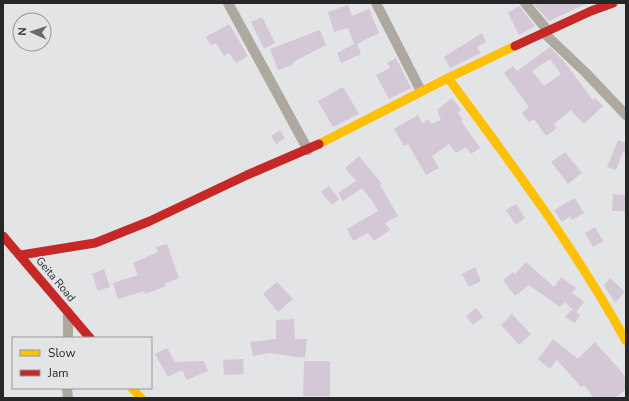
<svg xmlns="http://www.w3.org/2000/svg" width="629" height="401" font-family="'Nunito Sans',sans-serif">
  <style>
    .building { fill: #d4c7d6; fill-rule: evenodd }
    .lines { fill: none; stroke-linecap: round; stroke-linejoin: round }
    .street { stroke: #aea99e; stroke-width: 10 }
    .slow { stroke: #ffc107; stroke-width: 9 }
    .jam { stroke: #c62828; stroke-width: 9 }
    .labels { text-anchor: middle; stroke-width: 3; stroke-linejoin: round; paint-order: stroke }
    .street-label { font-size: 11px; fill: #262728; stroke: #e2e4e6 }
  </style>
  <rect width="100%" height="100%" fill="#e3e4e5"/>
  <path class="building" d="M533,3h55l-39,18z
    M348,5l4,11 17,-7 10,24 -22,11 4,10 -20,9 -4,-10 17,-9 -6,-16 -14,4 -6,-20z
    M519,6l16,20 -16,9 -11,-22z
    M262,17l13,26 -11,6 -13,-27z
    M229,24l19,32 -12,7 -7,-10 -5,3 -8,-13 -5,3 -5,-9z
    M320,30l6,15 -33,17 1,2 -16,6 -8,-21z
    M482,33l4,9 -9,5 4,6 -31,15 -6,-11z
    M550,47l12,12 31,41 2,-2 8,8 -19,18 -13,-14 -17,14 3,4 -11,8 -12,-17 -5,3 -7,-9 7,-6 -25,-34 9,-7 4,5zM550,59l11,15 -17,12 -12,-15z
    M396,58l15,30 -22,11 -13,-24 14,-7 -3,-5z
    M343,87l16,27 -26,13 -15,-26z
    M452,98l9,12 -3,3 5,7 -2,1 19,27 -9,6 -5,-7 -10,6 -7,-9 -17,12 7,12 -13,7 -18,-31 -4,2 -10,-17 24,-14 5,9 5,-5 3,5 10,-4 -4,-10z
    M280,130l5,8 -9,6 -5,-8z
    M618,140l8,3v11l-3,-2 -7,18 -9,-3z
    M565,152l17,21 -14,11 -17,-22z
    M359,156l23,28 -2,1 18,31 -13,7 5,7 -16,11 -6,-8 -15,8 -6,-12 31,-18 -5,-9 -11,-14 -19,13 -5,-8 18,-12 -11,-13z
    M329,186l10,13 -7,6 -11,-13z
    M613,194l13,1v16h-14z
    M575,198l9,15 -12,7 -2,-4 -8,6 -8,-12z
    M516,204l9,14 -9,7 -10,-15z
    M595,227l8,14 -10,6 -8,-14z
    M167,244l12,34 -15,6 2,2 -21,8 -1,-3 -26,8 -5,-16 25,-8 -5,-12 25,-11 -2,-5z
    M526,262l28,25 7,-10 15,11 -4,5 12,9 -8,10 4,3 -5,8 -10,-6 6,-7 4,2 -10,-10 -5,5 -31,-22 -14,11 -12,-16 10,-8 2,2z
    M475,267l6,14 -12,6 -7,-13z
    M104,269l6,18 -12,4 -6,-17z
    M610,278l15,14 -10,11 -11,-18z
    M277,282l16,17 -15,13 -15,-18z
    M476,308l7,9 -10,8 -7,-9z
    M512,314l19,20 -12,11 -18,-20z
    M294,319l1,20h12l-2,19 -36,-5 -16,3 -3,-14 26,-3v-19z
    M553,339l25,20 17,-17 31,35v12l-11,9h-21l-10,-13 -3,2 -24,-27 -7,9 -12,-10z
    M167,348l8,14 29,-1 4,10 -21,9 -5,-10 -14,7 -13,-23z
    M243,359l1,15 -20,1 -1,-15z
    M304,361h26v35h-27z"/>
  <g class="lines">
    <path class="street" d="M228,3l80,147
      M376,3l45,88
      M525,3l23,28
      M544,33l42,40 40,42
      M68,338v-26
      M67,388l1,10"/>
    <path class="slow" d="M448,78c63,85 127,170 178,263
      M319,144l129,-66 67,-32
      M132,388l9,10"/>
    <path class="jam" d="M515,46l76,-35 22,-8
      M3,236l87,102
      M21,255l74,-12 55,-22 97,-46 72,-31"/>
  </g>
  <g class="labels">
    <g class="street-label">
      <text transform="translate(56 279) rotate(50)" y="4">Geita Road</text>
    </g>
  </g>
  <rect width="629" height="401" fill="none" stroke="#262728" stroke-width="8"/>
  <rect x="12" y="337" width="140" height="52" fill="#e2e4e6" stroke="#97989a"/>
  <rect x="20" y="350" width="20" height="6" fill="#ffc107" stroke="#97989a"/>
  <text x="48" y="357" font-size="12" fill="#262728">Slow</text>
  <rect x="20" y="370" width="20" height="6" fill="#c62828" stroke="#97989a"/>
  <text x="48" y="377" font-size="12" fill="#262728">Jam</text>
  <g transform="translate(32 32) rotate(273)"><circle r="19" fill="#e2e4e6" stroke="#97989a"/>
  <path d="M0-3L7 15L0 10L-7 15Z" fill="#68696a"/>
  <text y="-6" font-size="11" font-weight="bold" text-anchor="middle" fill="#262728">N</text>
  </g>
</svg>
